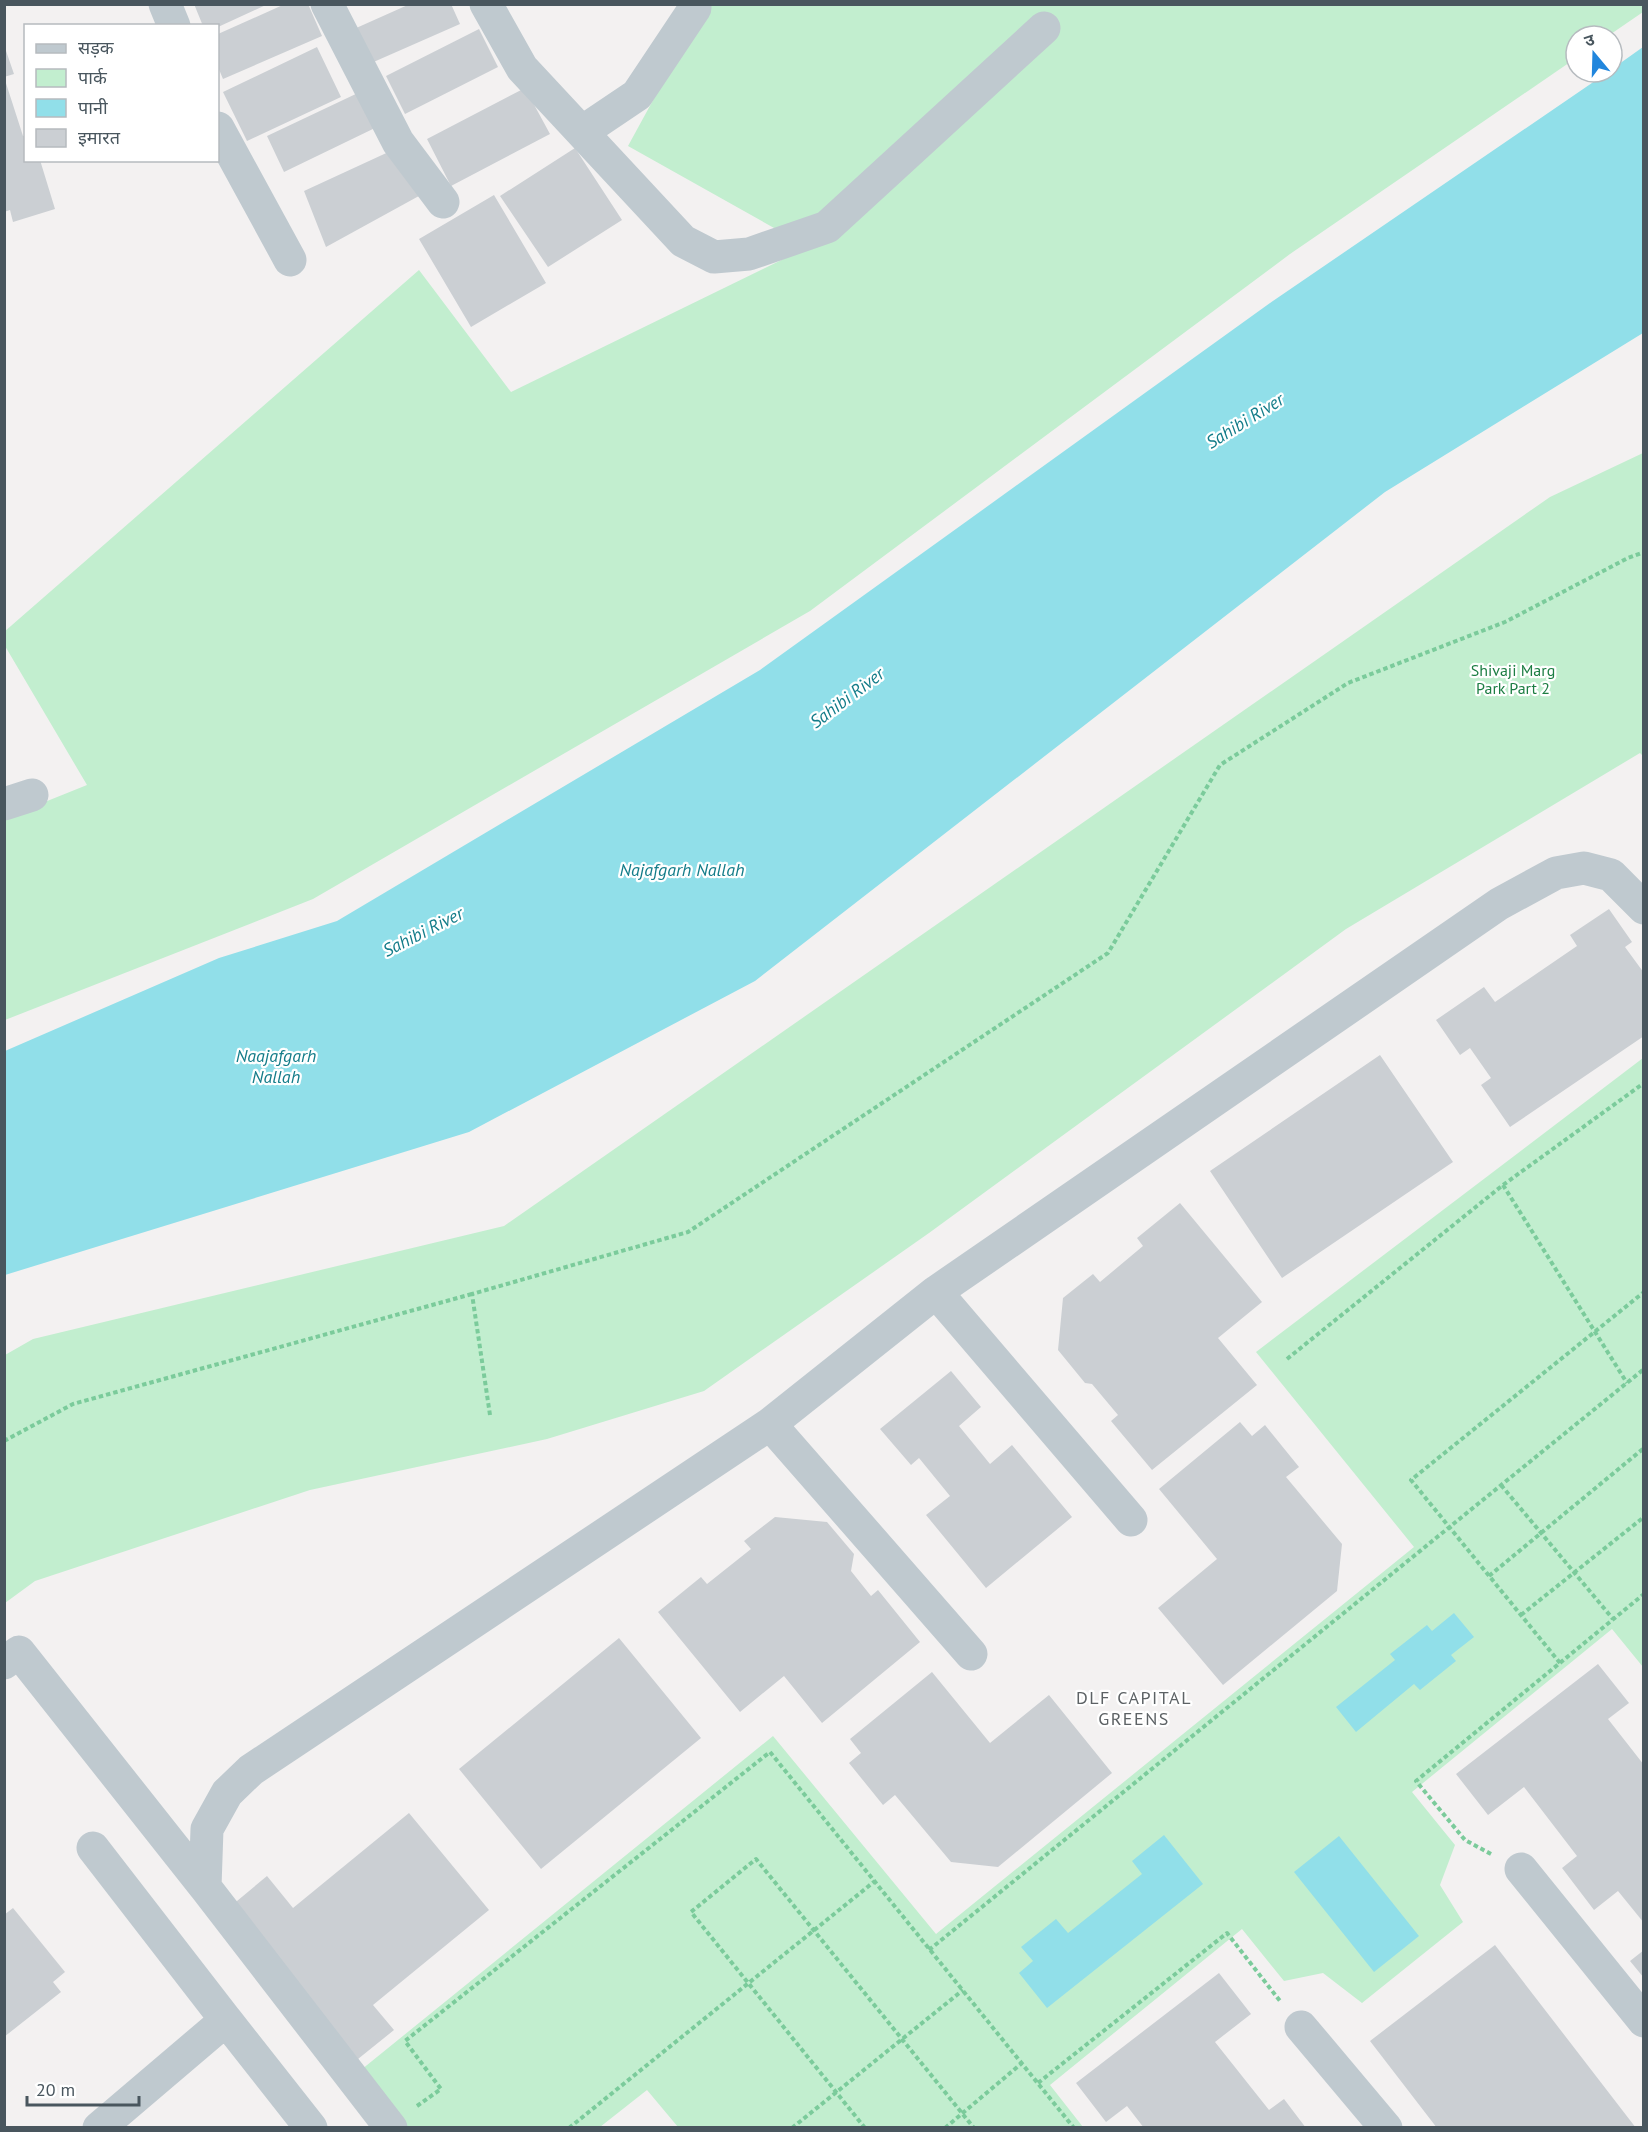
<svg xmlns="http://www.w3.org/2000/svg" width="1648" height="2132" font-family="'PT Sans','Noto Sans Devanagari',sans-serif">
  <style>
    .green { fill: #c2eecf }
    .water { fill: #91dfe9 }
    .building { fill: #cbcfd3 }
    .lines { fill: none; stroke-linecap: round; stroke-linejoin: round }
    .path { stroke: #7bcb9b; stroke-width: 4; stroke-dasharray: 4.5 3; stroke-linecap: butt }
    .street { stroke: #bfc9cf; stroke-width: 33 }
    .labels { text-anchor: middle; stroke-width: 4.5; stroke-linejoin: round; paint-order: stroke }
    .park-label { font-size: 16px; fill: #1c7d43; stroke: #fff }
    .water-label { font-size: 18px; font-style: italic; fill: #137c89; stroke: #fff }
    .neighbourhood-label { font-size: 18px; letter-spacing: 1.5px; fill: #5d6265; stroke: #fff }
  </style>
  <rect width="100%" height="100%" fill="#f3f1f1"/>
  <path class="green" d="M705,5h938v7l-35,24h-32v22l-286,196 -480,357 -497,288 -308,121v-202l82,-33 -82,-139 -1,-14 415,-362 92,122 297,-145 -180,-101z
    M1643,453v303l-3,-3 -294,176 -417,304 -225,158 -157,48 -237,51 -275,91 -30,22v-248l28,-16 471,-113 1046,-729z
    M1643,1058v609l-31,-38 -200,163 43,53 -15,40 23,37 -101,81 -39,-30 -39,8 -42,-52 -192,156 33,42h-405l-31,-37 -47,37h-201l-43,-53 417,-338 163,198 478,-387 -158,-195z"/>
  <path class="water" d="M1643,47v286l-258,159 -630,489 -286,151 -464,143v-224l214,-93 118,-37 423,-251 510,-367 338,-231h4v-3z
    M1454,1613l20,24 -23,18 5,6 -36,29 -6,-6 -58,48 -20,-25 59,-47 -5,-6 37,-29 5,6z
    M1164,1835l39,49 -156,124 -28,-35 14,-12 -12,-14 35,-28 12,14 74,-59 -10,-13z
    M1339,1836l80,100 -45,36 -80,-100z"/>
  <path class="building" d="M194,4h74l-50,23v-1h-15z
    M285,4h23l14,32 -99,43 -5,-12v-33z
    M410,4h41l9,20 -91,40 -15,-35z
    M479,29l19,38 -93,47 -19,-38z
    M4,45l10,29 -10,3z
    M317,47l24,50 -94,44 -24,-49z
    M4,77l19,59 3,-1v25h14l15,49 -42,13 -3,-12 -6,2z
    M525,88l25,46 -99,52 -24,-47z
    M360,92l17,35 -93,45 -17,-36z
    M575,148l47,72 -74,47 -48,-71z
    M395,149l33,42 -102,56 -22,-56z
    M494,195l52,88 -75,44 -52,-88z
    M1609,909l23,33 -7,5 19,26v63l-134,91 -29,-42 10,-7 -21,-30 -10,7 -24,-35 48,-33 11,15 82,-56 -7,-11z
    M1380,1055l73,107 -171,116 -72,-107z
    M1180,1203l82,99 -44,36 39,47 -105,85 -41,-49 7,-6 -26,-31 -7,-1 -27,-33 5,-52 30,-24 7,8 43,-36 -6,-8z
    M951,1371l30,36 -22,19 31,38 22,-19 60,72 -86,71 -60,-73 24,-19 -31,-38 -8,7 -31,-36z
    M1240,1422l12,14 13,-11 34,42 -13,10 56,67 -5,47 -114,94 -65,-77 59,-49 -58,-70z
    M775,1517l52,5 27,32 -3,17 20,25 7,-6 42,52 -98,81 -38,-47 -44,36 -82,-100 43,-35 6,7 44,-35 -7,-8z
    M619,1638l82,100 -160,131 -82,-100z
    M1598,1664l31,39 -21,16 36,46v158l-26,-32 -24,19 -32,-42 15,-12 -53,-69 -36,28 -32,-41z
    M932,1672l58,71 59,-48 63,78 -114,94 -47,-5 -56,-67 -12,10 -34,-42 12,-10 -11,-14z
    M409,1813l80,97 -116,95 21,25 -36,29 -127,-153 36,-30 26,32z
    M13,1908l52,64 -12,10 8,10 -57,45v-122z
    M1495,1945l141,183h-199l-67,-87z
    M1644,1950v28l-14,-17z
    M1219,1973l32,41 -36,28 54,68 15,-11 22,29h-162l-17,-22 -21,16 -30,-39z"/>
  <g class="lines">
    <path class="path" d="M1503,1185l124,198
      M1287,1359l216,-174 141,-102
      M490,1415l-18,-121 216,-62 420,-279 112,-188 128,-82 157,-61 123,-64 16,-6
      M4,1441l69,-37 399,-110
      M1501,1485l112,134
      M1489,1576l155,-128
      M1521,1615l123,-98
      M1560,1663l-149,-183 233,-188
      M1491,1854l-26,-14 -49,-59 228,-187
      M929,1950l715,-581
      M1038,2083l189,-150 53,68
      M417,2106l24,-17 -36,-48 365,-289 304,376
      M569,2128l306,-247
      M792,2128l171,-138
      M865,2128l-174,-216 65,-53 218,269
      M945,2128l77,-65"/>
    <path class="street" d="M165,4l9,22
      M327,4l71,138 45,60
      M486,4l36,64 161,173 31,16 35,-3 78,-27 217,-199
      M218,128l72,132
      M582,132l55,-37 58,-87v-4
      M4,804l28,-9
      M936,1292l195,228
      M770,1424l201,230
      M4,1663l15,-11 186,235
      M93,1848l133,172
      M1521,1869l123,152
      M1301,2027l85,101
      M99,2128l127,-108 85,108
      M391,2128l-186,-241 2,-58 20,-36 24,-23 519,-346 166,-132 563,-388 57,-31 28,-5 27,7 33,33"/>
  </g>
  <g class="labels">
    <g class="park-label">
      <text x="1513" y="676">Shivaji Marg<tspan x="1513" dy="18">Park Part 2</tspan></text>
    </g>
    <g class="water-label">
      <text transform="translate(1245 421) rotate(-32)" y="6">Sahibi River</text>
      <text transform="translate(847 698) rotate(-37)" y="6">Sahibi River</text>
      <text x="682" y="876">Najafgarh Nallah</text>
      <text transform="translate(423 932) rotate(-27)" y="6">Sahibi River</text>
      <text x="276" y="1062">Naajafgarh<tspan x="276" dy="21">Nallah</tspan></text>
    </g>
    <g class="neighbourhood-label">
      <text x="1134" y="1704">DLF CAPITAL<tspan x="1134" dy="21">GREENS</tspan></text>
    </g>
  </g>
  <rect width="1648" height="2132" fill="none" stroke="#49565e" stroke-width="12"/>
  <rect x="24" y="24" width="195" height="138" fill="#ffffff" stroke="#b6bbbf" stroke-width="1.5"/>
  <rect x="36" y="44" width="30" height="9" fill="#bfc9cf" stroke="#b6bbbf" stroke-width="1.5"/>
  <text x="78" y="54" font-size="18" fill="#49565e">सड़क</text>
  <rect x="36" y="69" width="30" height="18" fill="#c2eecf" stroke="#b6bbbf" stroke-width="1.5"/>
  <text x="78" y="84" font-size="18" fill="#49565e">पार्क</text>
  <rect x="36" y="99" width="30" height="18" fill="#91dfe9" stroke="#b6bbbf" stroke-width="1.5"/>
  <text x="78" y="114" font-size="18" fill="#49565e">पानी</text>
  <rect x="36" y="129" width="30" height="18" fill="#cbcfd3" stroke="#b6bbbf" stroke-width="1.5"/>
  <text x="78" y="144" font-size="18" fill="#49565e">इमारत</text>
  <g transform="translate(1594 54) rotate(341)"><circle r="28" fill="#ffffff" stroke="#b6bbbf" stroke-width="1.5"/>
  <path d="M0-4.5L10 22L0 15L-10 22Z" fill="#2186dd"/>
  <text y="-9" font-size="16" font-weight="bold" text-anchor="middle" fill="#49565e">उ</text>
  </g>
  <path d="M27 2096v9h112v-9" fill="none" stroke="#49565e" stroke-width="3"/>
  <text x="36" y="2096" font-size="18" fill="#49565e" stroke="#ffffff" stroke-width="4.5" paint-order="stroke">20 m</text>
</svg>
